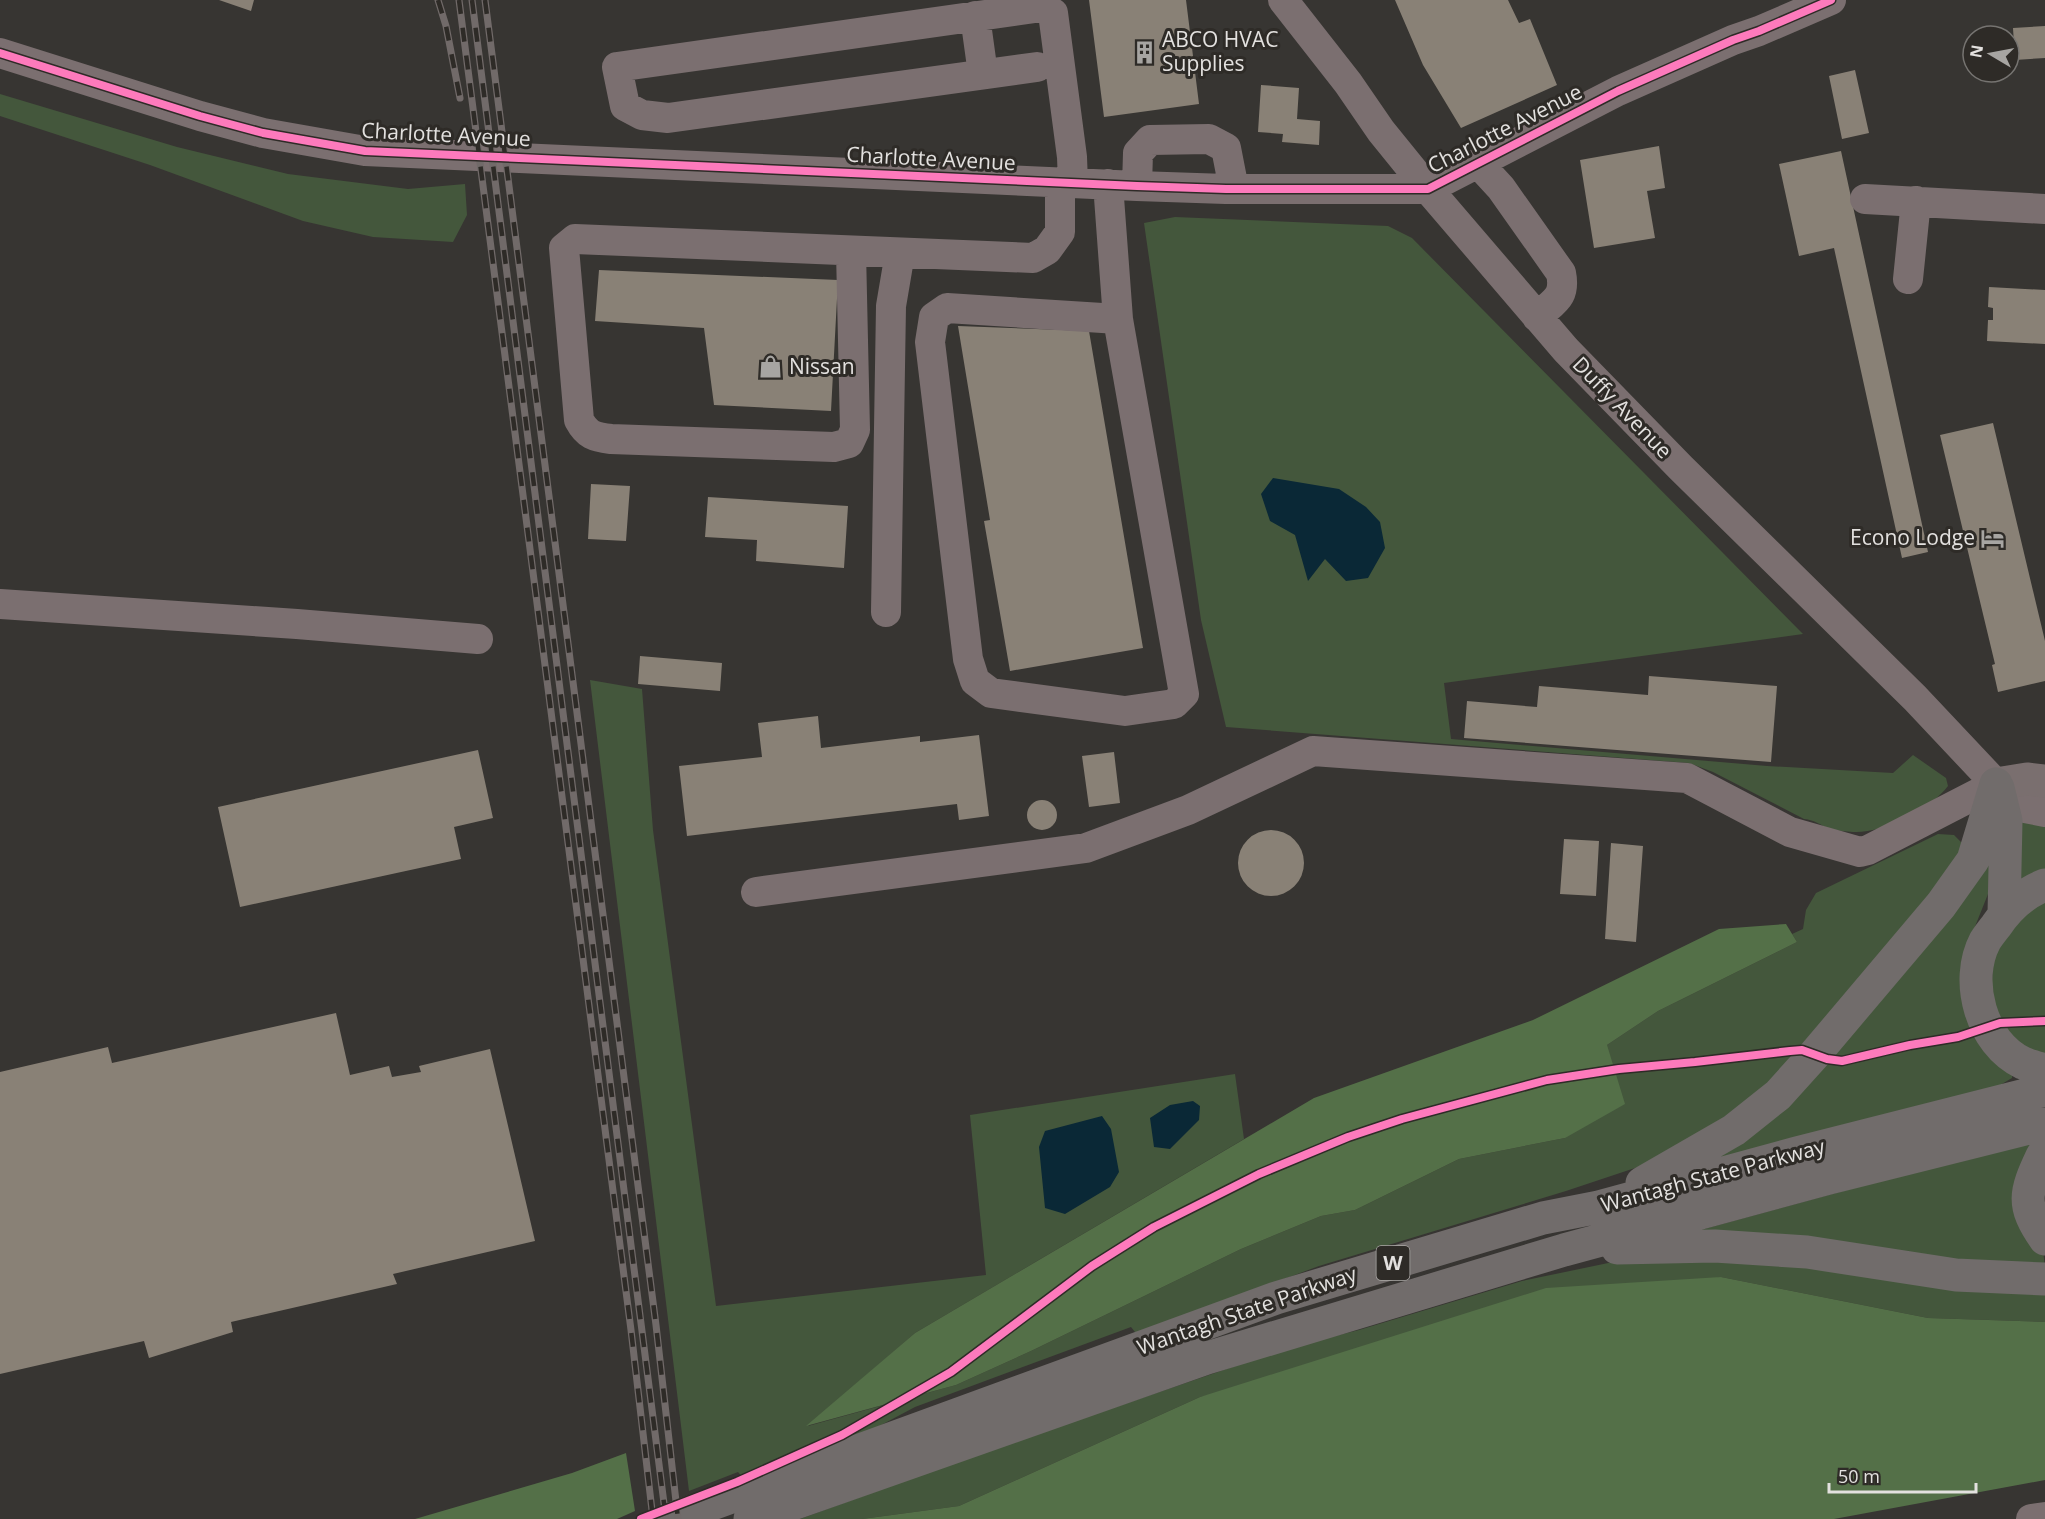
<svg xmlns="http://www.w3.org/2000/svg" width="2045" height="1519" font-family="'Open Sans',sans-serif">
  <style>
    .green { fill: #44573c }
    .forest { fill: #547048 }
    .water { fill: #0a2836 }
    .building { fill: #898176 }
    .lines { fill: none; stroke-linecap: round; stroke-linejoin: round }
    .minor { stroke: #7b6f70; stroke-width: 30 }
    .major { stroke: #7a6f6f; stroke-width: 33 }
    .highway { stroke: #716c6b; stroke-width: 33 }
    .rail-casing { stroke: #716a69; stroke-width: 7 }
    .rail { stroke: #2e2b27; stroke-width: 4.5; stroke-dasharray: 14; stroke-linecap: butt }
    .cycleway-casing { stroke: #2e2b27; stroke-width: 11 }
    .cycleway { stroke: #fd7abc; stroke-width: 8 }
    .labels { text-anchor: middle; stroke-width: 6; stroke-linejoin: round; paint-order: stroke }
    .shield { fill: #2e2b27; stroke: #adaaa8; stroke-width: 1.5 }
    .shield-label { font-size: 20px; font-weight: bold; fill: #e3e1df }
    .poi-label { font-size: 21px; fill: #e3e1df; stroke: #2e2b27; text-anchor: start }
    .street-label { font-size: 21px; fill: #e3e1df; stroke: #2e2b27 }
  </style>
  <rect width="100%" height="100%" fill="#373532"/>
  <path class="green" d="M0,94l177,53 111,27 120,15 57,-5 2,31 -14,27 -80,-5 -70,-16 -153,-56 -150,-49z
    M1175,217l213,9 24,12 391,396 -359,49 7,56 316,27 126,7 20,-18 33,23 2,8c-16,22 -67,48 -95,46 -7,-1 -16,-1 -23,-3 -10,-4 -15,-9 -26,-10l-91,-47 -24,-9 -463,-36 -25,-107 -57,-397z
    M590,680l52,9 11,141 63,476 270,-31 -16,-160 265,-41 9,65 -329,194 -107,93 148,-41 75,-34 210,-102 80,-33 34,-6 104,-51 106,-21 42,-93 51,-34 139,-69 -5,-8 11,-5 3,-19 10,-17 122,-59 16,1 9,9v16l-174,208 -42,37 -103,60 -78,26 -247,75 -113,42 -67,29 -8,-10 -216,80 -47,25 -125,46 -5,-6 -49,19z
    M2017,818l28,4v49l-26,10z
    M1992,842l-4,52 -14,35 39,140 -1,9 -22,13 -280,70z
    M2045,893v165l-39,-23 -16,-29 5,-67z
    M2045,1136l-14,16 14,115 -45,-1 -298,-33 -2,-3z
    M1707,1256l338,34v32l-117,-4 -207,-41 -521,120 -241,109 -97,13h-62l169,-62 322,-110 68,-17 163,-49 91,-19z"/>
  <path class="forest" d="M1786,924l11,18 -139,69 -51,34 18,59 -60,34 -106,21 -104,51 -34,6 -80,33 -210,102 -75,34 -150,41 109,-93 399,-235 219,-78 186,-91z
    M1721,1277l207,41 117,4v158l-211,39h-972l97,-13 241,-109 346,-109z
    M626,1453l9,58 -18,8h-202l157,-46z"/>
  <path class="water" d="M1273,478l66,11 27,18 14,15 5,26 -17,30 -22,3 -21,-22 -17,22 -13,-46 -25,-14 -9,-27z
    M1193,1101l7,5 -1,14 -29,29 -16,-2 -4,-29 20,-13z
    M1102,1116l9,13 8,43 -9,15 -45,27 -20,-6 -6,-61 6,-16z"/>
  <path class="building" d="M219,0h35l-3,11z
    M1089,0h97l13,104 -95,13z
    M1395,0h113l11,23 11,-4 27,66 -96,43 -38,-63z
    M2045,26v32l-30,2 -2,-32z
    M1855,70l14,63 -27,6 -13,-63z
    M1261,85l38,3 -2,31 23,2 -1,24 -37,-3 1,-8 -25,-2z
    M1659,146l6,42 -18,3 8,47 -61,10 -14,-88z
    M1841,151l87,401 -26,6 -68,-310 -35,8 -20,-92z
    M599,270l239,10 -7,131 -117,-6 -10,-77 -109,-7z
    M1989,287l56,3v54l-58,-3 1,-21h5v-12l-5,-1z
    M958,326l131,5 54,317 -133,23 -26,-150 6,-1z
    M1993,423l52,218v40l-47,11 -6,-27 3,-1 -55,-229z
    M591,484l39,2 -4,55 -38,-2z
    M708,497l140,9 -4,62 -88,-7 1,-21 -52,-3z
    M640,656l82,7 -2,28 -82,-7z
    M1649,676l128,10 -6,76 -307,-24 3,-37 70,6 2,-21 109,9z
    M818,716l3,32 99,-12v6l59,-7 10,81 -30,4 -2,-16 -270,32 -8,-70 83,-9 -4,-34z
    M478,750l15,68 -39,9 7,32 -221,48 -22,-100z
    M1114,752l6,51 -31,4 -7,-51z
    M1027 815a15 15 0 1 1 30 0a15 15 0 1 1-30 0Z
    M1238 863a33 33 0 1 1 66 0a33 33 0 1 1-66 0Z
    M1564,839l35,2 -3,55 -36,-2z
    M1611,843l32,3 -7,96 -31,-3z
    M336,1013l14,62 39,-9 3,11 29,-5 -2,-6 71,-17 45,192 -142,33 4,10 -166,38 2,10 -84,26 -5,-17 -144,33v-302l108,-25 4,16z"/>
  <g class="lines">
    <path class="minor" d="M1283,0l65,83 33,48 47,58 138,161 115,118 234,230 81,86 29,24 20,4
      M975,16l8,58
      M0,53l200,63 63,17 102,18 772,35 89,3h202l190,-98 115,-51 26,-9 72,-31
      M1037,67l-369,51 -26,-3 -17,-9 -8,-39 425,-60 11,6 19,144 1,26
      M1478,163l23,25 60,85c5,25 -7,28 -24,44
      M1108,184l10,135 1,6 65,369 -10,10 -49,7 -134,-18 -16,-12 -7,-22 -38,-317 4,-25 13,-9 171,11
      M1137,186l1,-33 12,-13 59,-1 17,9 8,41
      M1865,199l180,10
      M851,251l4,179 -6,13 -15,4 -223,-8c-17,-2 -24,-4 -32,-19l-15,-172 11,-9 458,19 14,-8 13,-18v-49
      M1908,279l8,-78
      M0,604l297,20 181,15
      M886,612l5,-306 9,-53
      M756,892l330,-44 102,-38 125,-59 374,27 103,54 70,20 8,-2 128,-66
      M2031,1519l14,-2"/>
    <path class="major" d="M1996,784l31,-5 18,2"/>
    <path class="highway" d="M1998,788l8,33 -2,93
      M2045,885c-21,8 -37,23 -49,41 -4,5 -8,10 -11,15 -21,40 -4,102 38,122 7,3 15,5 22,7
      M2045,1153l-3,3c-17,36 -21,49 3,83
      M1642,1183l92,-53 44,-35 37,-41 126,-149 32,-45 23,-76
      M1617,1248l98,-2 92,6 149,23 89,4
      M671,1519l605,-221 267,-80 56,-11 198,-54 248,-63
      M750,1519l457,-161 357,-108 265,-72 216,-54"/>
    <defs>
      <path id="rail" d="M438,0l8,26 14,72
        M459,0l172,1330 22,189
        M472,0l194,1519
        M485,0l171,1325 22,194"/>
    </defs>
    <use href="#rail" class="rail-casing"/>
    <use href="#rail" class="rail"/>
    <defs>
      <path id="cycleway" d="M0,53l200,63 63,17 102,18 772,35 89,3h202l190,-98 115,-51 26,-9 72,-31
        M641,1519l96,-37 105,-47 109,-63 141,-106 62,-39 105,-53 89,-37 54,-18 145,-39 72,-11 76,-7 95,-11 12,-1 25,9 15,2 68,-16 48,-8 42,-14 45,-2"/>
    </defs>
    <use href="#cycleway" class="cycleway-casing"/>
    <use href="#cycleway" class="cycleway"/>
  </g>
  <defs>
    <symbol id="building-bare" viewBox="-9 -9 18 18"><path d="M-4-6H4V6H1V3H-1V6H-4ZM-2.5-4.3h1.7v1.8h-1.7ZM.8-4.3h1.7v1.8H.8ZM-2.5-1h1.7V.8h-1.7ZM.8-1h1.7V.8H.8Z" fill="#a7a5a2" stroke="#2e2b27" stroke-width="2.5" paint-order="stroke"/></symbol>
    <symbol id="shop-bare" viewBox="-9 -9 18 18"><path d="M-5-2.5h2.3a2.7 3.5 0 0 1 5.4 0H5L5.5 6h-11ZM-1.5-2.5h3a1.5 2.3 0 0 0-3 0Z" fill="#a7a5a2" stroke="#2e2b27" stroke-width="2.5" paint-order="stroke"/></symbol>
    <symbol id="hotel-bare" viewBox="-9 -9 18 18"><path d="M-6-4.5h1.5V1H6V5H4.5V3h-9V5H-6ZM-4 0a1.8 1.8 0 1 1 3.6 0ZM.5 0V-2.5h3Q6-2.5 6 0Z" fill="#a7a5a2" stroke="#2e2b27" stroke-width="2.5" paint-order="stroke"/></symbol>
  </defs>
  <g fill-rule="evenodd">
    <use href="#building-bare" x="1128" y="36" width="33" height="33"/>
    <use href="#shop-bare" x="754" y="350" width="33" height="33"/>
    <use href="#hotel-bare" x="1976" y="522" width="33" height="33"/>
  </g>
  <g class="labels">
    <rect class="shield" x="1376.5" y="1246" width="33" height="34" rx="4.5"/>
    <g class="shield-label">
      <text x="1393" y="1270">W</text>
    </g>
    <g class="poi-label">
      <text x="1162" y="47">ABCO HVAC<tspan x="1162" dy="24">Supplies</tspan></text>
      <text x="789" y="374">Nissan</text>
      <text x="1975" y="545" text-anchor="end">Econo Lodge</text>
    </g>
    <g class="street-label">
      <text transform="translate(1505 129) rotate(-27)" y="7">Charlotte Avenue</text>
      <text transform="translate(446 135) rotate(3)" y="7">Charlotte Avenue</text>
      <text transform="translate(931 159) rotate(3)" y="7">Charlotte Avenue</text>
      <text transform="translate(1622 408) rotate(46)" y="7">Duffy Avenue</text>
      <text transform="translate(1713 1176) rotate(-15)" y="7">Wantagh State Parkway</text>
      <text transform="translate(1247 1311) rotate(-19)" y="7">Wantagh State Parkway</text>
    </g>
  </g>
  <g transform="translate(1991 54) rotate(280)"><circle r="28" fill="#2e2b27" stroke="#767471" stroke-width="1.5"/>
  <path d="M0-4.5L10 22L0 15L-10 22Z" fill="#a7a5a2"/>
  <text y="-9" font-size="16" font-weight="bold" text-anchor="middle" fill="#e3e1df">N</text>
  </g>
  <path d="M1829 1483v9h147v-9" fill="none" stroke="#e3e1df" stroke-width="3"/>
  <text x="1838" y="1483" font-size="18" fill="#e3e1df" stroke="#2e2b27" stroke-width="4.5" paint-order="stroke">50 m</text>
</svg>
